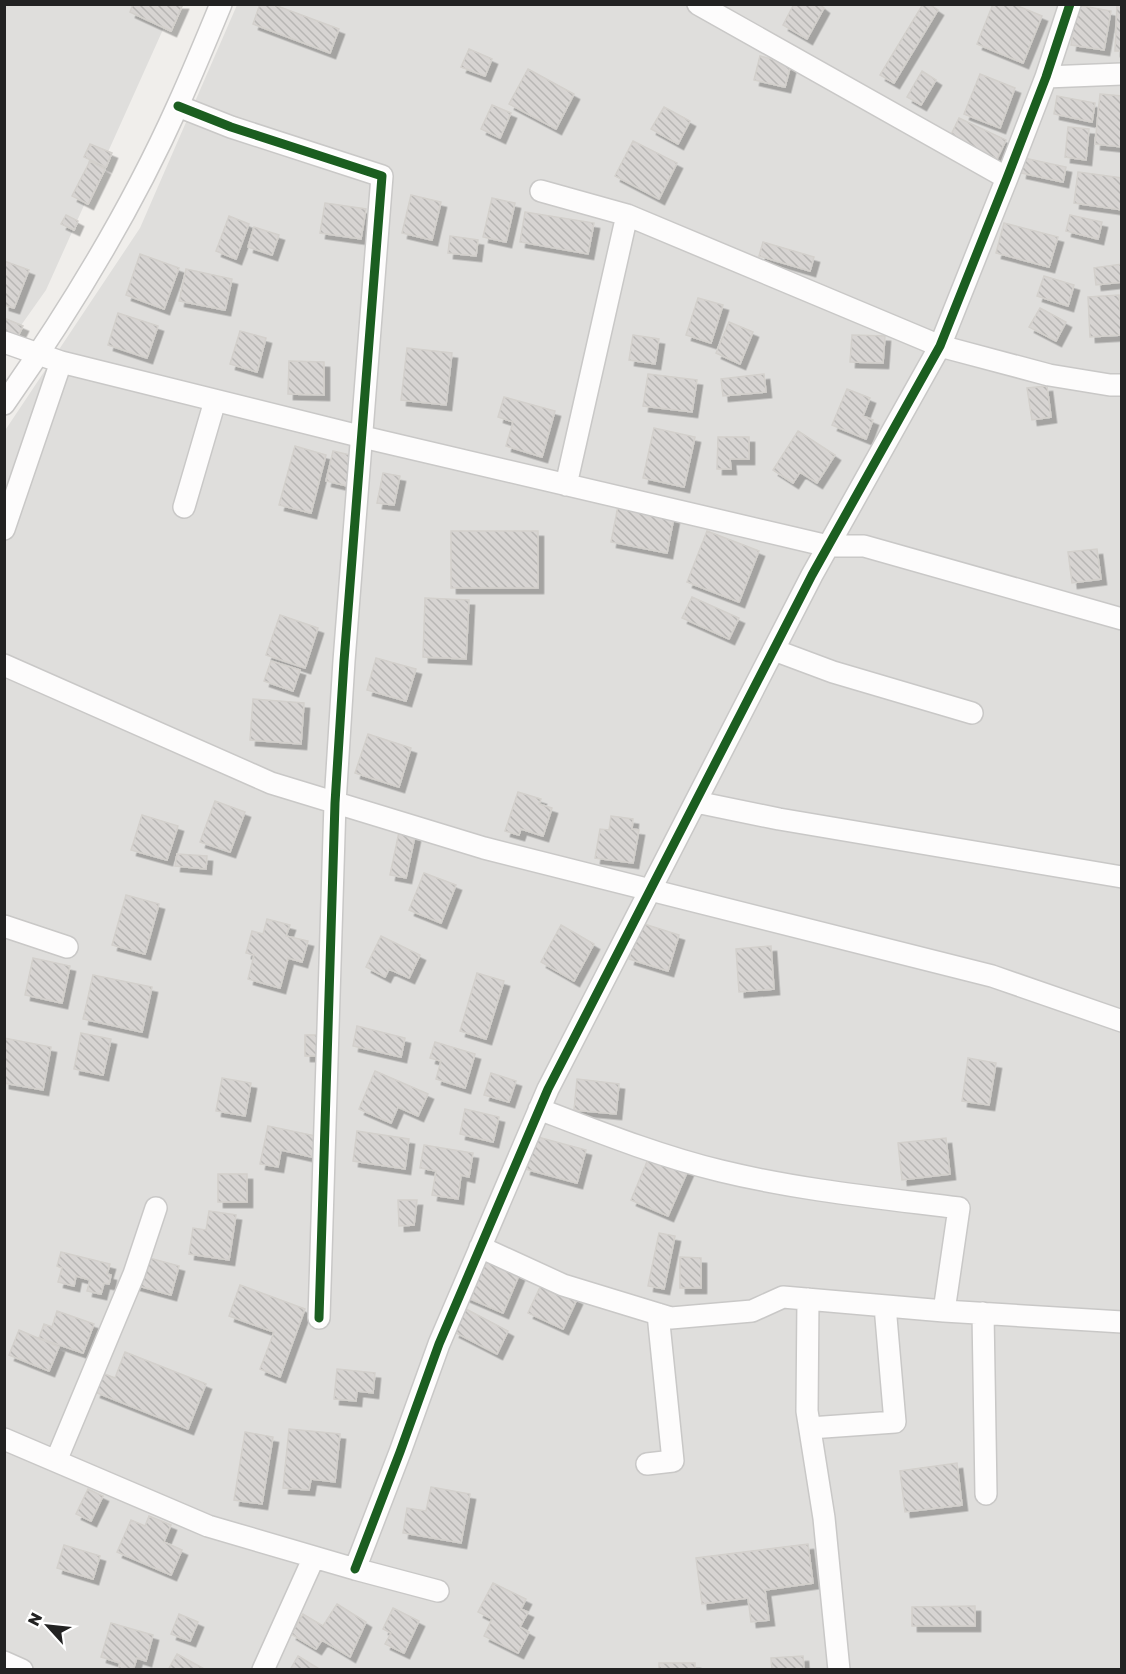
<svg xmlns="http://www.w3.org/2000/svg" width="1126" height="1674" font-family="'Golos Text',sans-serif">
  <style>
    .residential { fill: #dfdedc }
    .building { fill: url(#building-back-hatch); stroke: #d3d0cc; stroke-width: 1.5; filter: url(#shadow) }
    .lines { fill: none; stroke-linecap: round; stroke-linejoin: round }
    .minor-casing { stroke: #c9c8c7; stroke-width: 24 }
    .minor { stroke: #fdfcfc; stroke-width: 21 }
    .cycleway-casing { stroke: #fff; stroke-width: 13 }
    .cycleway { stroke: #1b5e20; stroke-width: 9 }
  </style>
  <defs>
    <pattern id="building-back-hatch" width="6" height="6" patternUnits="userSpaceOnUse" patternTransform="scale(1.5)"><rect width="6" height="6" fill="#d7d4d2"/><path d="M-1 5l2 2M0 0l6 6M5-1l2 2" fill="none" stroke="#b8b6b4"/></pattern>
    <filter id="shadow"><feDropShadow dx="5.5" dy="5.5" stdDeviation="0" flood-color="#0004"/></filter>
  </defs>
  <rect width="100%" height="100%" fill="#f0eeeb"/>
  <path class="residential" d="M5,5h169l-128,285 -41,58z
    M237,5h884v1664h-1116l-1,-1237 136,-204z"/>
  <path class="building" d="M133,4h50l-12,27 -41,-19z
    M260,4h12l67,25 -9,24 -77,-29z
    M794,4h25l5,4 -17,31 -24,-14z
    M923,4h6l9,6 -44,73 -14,-8z
    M993,4h20l29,12 -19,47 -46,-19z
    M1117,4h5v47h-7z
    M1077,5l34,6 -7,39 -33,-5z
    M469,49l23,10 -7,17 -24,-9z
    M760,56l31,8 -6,23 -31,-7z
    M528,69l46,25 -18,35 -47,-25z
    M922,71l14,9 -15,25 -14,-8z
    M980,74l35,14 -15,40 -36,-14z
    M1100,94l22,2v51l-27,-3z
    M1057,96l38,7 -3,19 -38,-8z
    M492,105l19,8 -11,25 -19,-9z
    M664,107l26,14 -12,23 -27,-15z
    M959,118l47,22 -9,19 -47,-22z
    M1068,127l21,2 -3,31 -21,-3z
    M633,141l44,22 -18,36 -44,-23z
    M90,144l22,9 -6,14 -22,-10z
    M1024,158l42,9 -3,15 -42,-9z
    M90,161l15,8 -17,35 -16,-8z
    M1078,172l44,6v32l-48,-7z
    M411,195l30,7 -9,38 -30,-7z
    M492,198l23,5 -9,39 -23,-5z
    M325,203l41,6 -5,30 -41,-6z
    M525,212l69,11 -6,31 -68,-12z
    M66,215l12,6 -4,9 -13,-6z
    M1070,215l32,7 -4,17 -32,-8z
    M229,216l20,8 -13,35 -20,-8z
    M1004,223l54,14 -9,30 -53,-14z
    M254,227l25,8 -7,20 -24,-8z
    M450,236l28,4 -2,16 -28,-3z
    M763,242l51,15 -4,14 -51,-15z
    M140,254l39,14 -15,41 -38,-14z
    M4,261l25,9 -15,38 -10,-3z
    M1122,264v18l-26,3 -2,-17z
    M186,269l46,10 -7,31 -46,-9z
    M1044,276l30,9 -6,21 -31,-10z
    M1119,295l3,40 -32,2 -2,-40z
    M698,298l25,7 -12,38 -25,-8z
    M1040,308l26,14 -10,19 -27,-14z
    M118,313l40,13 -11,32 -39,-13z
    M4,318l19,8 -6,12 -13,-6z
    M729,322l24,10 -13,32 -24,-11z
    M240,331l26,7 -9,34 -27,-8z
    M633,335l26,4 -4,25 -26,-4z
    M852,335l33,1 -2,27 -33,-1z
    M407,348l45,5 -6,52 -45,-5z
    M289,361l35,1v33l-36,-1z
    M648,374l49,6 -5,32 -49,-6z
    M764,374l2,18 -43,4 -2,-17z
    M1047,386l4,31 -19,3 -5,-32z
    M847,389l23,9 -7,18 10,4 -7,19 -34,-14z
    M504,397l51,14 -13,46 -36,-11 7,-24 -15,-5z
    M654,428l41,9 -11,50 -41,-9z
    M798,431l37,24 -18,28 -17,-11 -7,11 -20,-13z
    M718,437h31v22h-19l1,10h-14z
    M295,446l31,9 -15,58 -32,-8z
    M333,451l26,6 -7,30 -26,-6z
    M383,473l17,3 -6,29 -17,-2z
    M618,506l56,11 -7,36 -56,-11z
    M451,531h87v57h-87z
    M707,531l52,20 -20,51 -52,-20z
    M1097,549l4,30 -29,4 -4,-31z
    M692,597l47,21 -10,21 -47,-21z
    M425,598l44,2 -3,59 -43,-2z
    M280,615l38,13 -13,40 -39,-13z
    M376,658l40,11 -10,32 -39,-11z
    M271,661l29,9 -7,21 -29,-10z
    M253,699l51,4 -3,41 -51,-4z
    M368,734l43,14 -12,39 -44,-14z
    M518,792l23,7 -2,5 13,4 -9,28 -22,-7 -2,6 -14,-4z
    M215,801l30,11 -15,40 -30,-10z
    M142,815l36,11 -11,34 -36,-10z
    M611,816l22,3 -1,10 7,1 -6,33 -38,-5 5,-29 9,1z
    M399,832l16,4 -9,42 -16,-3z
    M177,854l30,2 -1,13 -31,-3z
    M424,873l32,12 -15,38 -32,-13z
    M126,895l33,9 -14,50 -33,-9z
    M267,919l23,6 -4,11 22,5 -6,21 -14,-4 -8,30 -32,-9 6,-24 -8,-2 6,-22 11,3z
    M641,923l38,12 -11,36 -39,-12z
    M561,925l33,19 -20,37 -33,-19z
    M381,936l39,19 -11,23 -20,-9 -4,8 -19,-10z
    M771,946l3,43 -35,3 -3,-43z
    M33,958l37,8 -8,37 -37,-8z
    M477,973l27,8 -18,58 -26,-8z
    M93,975l59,12 -10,45 -59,-13z
    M357,1026l48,12 -4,19 -48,-11z
    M81,1033l30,6 -8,36 -29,-6z
    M305,1035h20v21h-20z
    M4,1038l47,9 -8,43 -39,-7z
    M435,1042l40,12 -10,34 -29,-9 5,-18 -11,-3z
    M968,1058l28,5 -7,42 -27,-4z
    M375,1071l53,23 -10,22 -20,-9 -7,16 -32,-14z
    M491,1073l25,8 -7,21 -25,-7z
    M222,1078l29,5 -6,33 -29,-5z
    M577,1079l42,5 -3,30 -42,-4z
    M465,1109l34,8 -6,25 -33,-8z
    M268,1126l48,10 -4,21 -31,-7 -3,17 -18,-3z
    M357,1131l52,8 -4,30 -52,-8z
    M534,1136l52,14 -9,33 -52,-14z
    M946,1138l4,36 -48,6 -4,-37z
    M424,1145l49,8 -4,24 -8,-2 -3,24 -26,-4 4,-24 -16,-3z
    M651,1152l38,16 -21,48 -37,-16z
    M218,1174h29v28h-29z
    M398,1200h19l-3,25 -15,1z
    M209,1211l27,4 -7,45 -40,-6 4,-26 13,2z
    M659,1233l16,3 -11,53 -16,-3z
    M61,1252l49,12 -3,10 4,1 -2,9 -5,-1 -3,11 -14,-3 3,-11 -14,-4 -2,10 -16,-4 4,-14 -5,-2z
    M142,1256l37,10 -8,29 -36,-10z
    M481,1257l39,16 -17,40 -39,-17z
    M680,1257l21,1v30h-21z
    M542,1283l35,16 -14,30 -35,-16z
    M240,1285l65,24 -25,68 -20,-8 14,-37 -45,-16z
    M466,1309l42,22 -11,23 -43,-22z
    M57,1311l37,13 -11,29 -44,-15 5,-14 8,3z
    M19,1330l40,17 -10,24 -40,-16z
    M125,1352l81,32 -18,45 -93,-37 7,-19 13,5z
    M337,1369l38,4 -2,20 -16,-2 -1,10 -22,-2z
    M289,1429l51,5 -5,48 -24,-3 -2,11 -26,-2z
    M245,1432l28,5 -11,67 -28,-4z
    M957,1463l5,42 -57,7 -5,-41z
    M431,1487l39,7 -9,49 -58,-10 4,-25 19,3z
    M88,1489l15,7 -12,25 -15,-7z
    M149,1516l22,9 -7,17 18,8 -11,25 -54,-23 14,-32 14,6z
    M808,1544l5,39 -48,7 4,30 -18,2 -3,-24 -46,6 -6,-46z
    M64,1545l36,11 -7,23 -36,-11z
    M493,1583l33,16 -5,10 7,3 -8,15 9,5 -11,21 -34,-17 8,-17 -14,-7z
    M337,1604l29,18 -16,35 -28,-17 -6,9 -25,-15 12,-20 20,12z
    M975,1606v20h-63v-19z
    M393,1608l26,13 -15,32 -19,-9 6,-11 -8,-4z
    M179,1614l19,8 -8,19 -19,-7z
    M111,1623l42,12 -7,26 -9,-3 -4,12h-15l2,-7 -19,-6z
    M177,1654l29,16h-38z
    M298,1656l23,14h-31z
    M803,1656l1,14h-32l-1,-12z
    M659,1663h36v7h-36z"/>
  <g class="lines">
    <defs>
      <path id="minor" d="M698,4l309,174
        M1046,77l76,-3
        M178,106l53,21 151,49 -38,485 -9,142 -16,515
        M541,191l86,24 313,131 109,29 61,10h12
        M4,342l57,20 302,75 465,109h36l258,73
        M4,404c66,-94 127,-194 174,-299 15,-33 29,-67 43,-101
        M566,485l61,-270
        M184,507l31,-106
        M4,529l57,-167
        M774,650l59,22 139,41
        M4,665l267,118 213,65 508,128 130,45
        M696,802l83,17 343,58
        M4,926l63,21
        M539,1109c60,23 120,47 182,62 78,19 159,27 238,37l-15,103
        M480,1247l83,38 108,33 81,-7 31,-14 161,14 178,11
        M808,1299l-1,112 17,107 15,152
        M983,1313l3,181
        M810,1428l85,-6 -10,-116
        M4,1439l204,87 147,43 83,22
        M56,1461l78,-187 22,-66
        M647,1464l26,-3 -15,-147
        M355,1569l45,-117 39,-108 109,-255 264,-514 128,-229 67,-168 39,-101 24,-73
        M4,1662l18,8
        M263,1670l51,-113"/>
    </defs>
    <use href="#minor" class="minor-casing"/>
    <use href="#minor" class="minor"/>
    <defs>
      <path id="cycleway" d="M178,106l53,21 151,49 -38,485 -9,142 -16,515
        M355,1569l45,-117 39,-108 109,-255 264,-514 128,-229 67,-168 39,-101 24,-73"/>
    </defs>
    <use href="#cycleway" class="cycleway-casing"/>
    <use href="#cycleway" class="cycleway"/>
  </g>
  <rect width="1126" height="1674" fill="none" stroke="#222222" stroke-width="12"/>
  <g transform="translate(48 1626) rotate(297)" stroke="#ffffff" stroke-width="4.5" paint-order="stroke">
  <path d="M0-4.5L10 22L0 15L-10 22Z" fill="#222222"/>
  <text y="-9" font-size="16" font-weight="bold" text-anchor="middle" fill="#222222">N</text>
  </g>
</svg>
